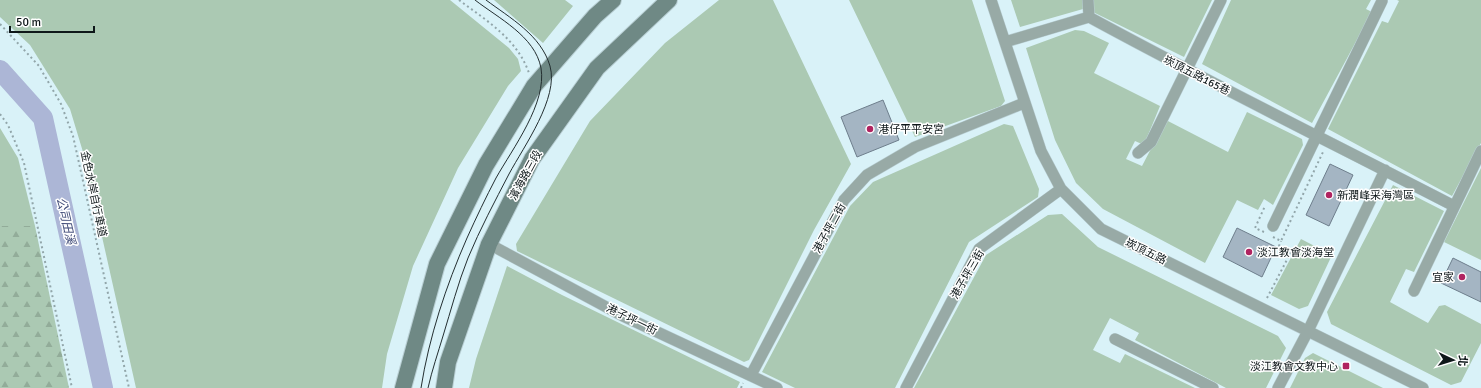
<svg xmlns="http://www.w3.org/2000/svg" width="1481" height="388" font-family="Signika,'Noto Sans TC',sans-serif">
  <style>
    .grass { fill: #abc9b3 }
    .forest { fill: url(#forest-firs) }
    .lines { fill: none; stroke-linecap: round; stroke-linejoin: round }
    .river { stroke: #acb6d6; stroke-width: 20 }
    .building { fill: #a4b5c3; stroke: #6e7e8c }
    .street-casing { stroke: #b9cfd4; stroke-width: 12 }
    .secondary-casing { stroke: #b9cfd4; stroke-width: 18 }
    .path { stroke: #92a6aa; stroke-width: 2; stroke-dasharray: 2 3; stroke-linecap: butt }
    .street { stroke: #98aaa6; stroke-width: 11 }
    .secondary { stroke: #6f8985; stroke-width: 16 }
    .tram { stroke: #232e30; stroke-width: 1 }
    .poi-dot { fill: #b02360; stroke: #fff; stroke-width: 1.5 }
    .labels { text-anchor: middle; stroke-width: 3; stroke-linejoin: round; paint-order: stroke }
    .street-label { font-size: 11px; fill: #0e1719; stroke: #fff }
    .poi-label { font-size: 11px; fill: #0e1719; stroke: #fff; text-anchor: start }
    .water-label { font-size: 12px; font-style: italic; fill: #404b78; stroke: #fff }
  </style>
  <defs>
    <pattern id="forest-firs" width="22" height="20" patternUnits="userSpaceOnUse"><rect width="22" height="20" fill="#abc9b3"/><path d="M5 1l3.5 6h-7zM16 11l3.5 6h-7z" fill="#92ac99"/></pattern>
  </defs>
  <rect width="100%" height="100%" fill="#d9f2f8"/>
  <path class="grass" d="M0,0h450l59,48 9,11 3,12 -13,15 -50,82 -45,98 -26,88 -5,34h-246l-53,-236 -13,-43 -40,-64 -30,-28z
    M494,0h71l8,6 -30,37z
    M719,0h54l78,164 -37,66 -65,130 -5,2 -227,-111 -1,-7 74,-123 75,-78z
    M849,0h123l33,101 -4,5 -86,31z
    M1011,0h72v9l-63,18z
    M1093,0h119l-28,57 -91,-45z
    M1231,0h140l-5,9 6,3 -60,111 -110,-59z
    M1397,0h84v143l-29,53 -124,-67 54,-108 6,2 11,-22z
    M1075,30l9,1 25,12 -15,30 66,33 -16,39 -9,-4 -9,18 16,7 24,-46 62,32 19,-40 55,27 1,6 -30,60 -9,-6 -6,11 -21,-10 -32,63 -102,-54 -27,-26 -21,-43 -29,-92z
    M1004,124l9,2 26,63 -1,8 -69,45 -74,146h-100l-33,-16 88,-166 23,-24z
    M0,128l18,30 17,68h-35z
    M1481,168v92l-37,-18z
    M1393,185l51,26 -30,61 -8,-3 -16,33 38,21 11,-17 6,-1 36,19v19l-20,39 -10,3 -120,-61 -4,-12z
    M1062,214l36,33 180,89 8,12 -20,40h-40l-91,-48 4,-7 -29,-15 -17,32 27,13 5,-9 70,34h-281l72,-133 62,-40z
    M1301,239l31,16 -24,51 -9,3 -28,-14z
    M507,266l55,29 178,87 -3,6h-268l7,-29z
    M1313,353l70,35h-93l15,-30z"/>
  <path class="forest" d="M0,226h35l34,162h-69z"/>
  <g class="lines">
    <path class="river" d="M0,70l43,48 60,270"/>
  </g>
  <path class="building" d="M883,100l16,40 -42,17 -16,-40z
    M1330,164l23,11 -24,51 -23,-11z
    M1237,228l39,19 -14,30 -39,-20z
    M1453,258l28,14v30l-40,-19z"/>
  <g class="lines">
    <defs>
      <path id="street" d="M991,0l50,151 20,38 40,40 322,159
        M1088,0l1,17
        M1005,42l84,-25c121,66 243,126 365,189
        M1138,153l13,-11 70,-142
        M1273,226l109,-225
        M489,244l134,72 154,72
        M1414,291l67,-140
        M1115,339l98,49
        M751,375l93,-175 23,-25 48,-28 109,-44
        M906,388l73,-139 82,-60
        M1278,388l30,-57 77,-161"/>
      <path id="secondary" d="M403,388l34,-124 49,-99 48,-79 61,-70 18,-16
        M444,388l4,-26 41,-118 43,-85 65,-91 72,-68"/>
    </defs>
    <use href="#street" class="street-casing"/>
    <use href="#secondary" class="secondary-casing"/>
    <path class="path" d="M459,0c28,21 58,39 70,73
      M0,24l39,42 22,38 12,32 56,252
      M0,114l8,11 16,38 48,225
      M1264,232l-9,-4 10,-22
      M1273,237l8,4 42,-89
      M1267,298l24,-46 -12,-6 2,-5
      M741,388l2,-5"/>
    <use href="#street" class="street"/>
    <use href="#secondary" class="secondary"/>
    <path class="tram" d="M421,388c8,-51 25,-102 46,-150 9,-20 19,-41 29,-60 17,-30 51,-75 45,-110 -6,-32 -43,-50 -66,-68
      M428,388c4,-18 10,-35 15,-52 8,-26 15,-53 25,-78 12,-29 27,-57 41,-84 15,-28 50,-76 41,-108 -9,-31 -40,-48 -64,-66"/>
  </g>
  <g class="poi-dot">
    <circle cx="870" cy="129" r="4"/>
    <circle cx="1329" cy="195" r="4"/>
    <circle cx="1249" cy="252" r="4"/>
    <circle cx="1462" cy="277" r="4"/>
    <rect x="1342" y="362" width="8" height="8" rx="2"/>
  </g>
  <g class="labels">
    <g class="street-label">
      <text transform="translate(1197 75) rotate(27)" y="4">崁頂五路165巷</text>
      <text transform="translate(525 175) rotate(-61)" y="4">濱海路三段</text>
      <text transform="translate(94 194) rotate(78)" y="4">金色水岸自行車道</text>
      <text transform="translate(829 228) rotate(-61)" y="4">港子坪二街</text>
      <text transform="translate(1146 251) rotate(26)" y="4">崁頂五路</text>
      <text transform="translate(967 274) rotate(-60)" y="4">港子坪三街</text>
      <text transform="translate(632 319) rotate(26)" y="4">港子坪一街</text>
    </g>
    <g class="poi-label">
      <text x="878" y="133">港仔平平安宮</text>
      <text x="1337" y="199">新潤峰采海灣區</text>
      <text x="1257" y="256">淡江教會淡海堂</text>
      <text x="1454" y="281" text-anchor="end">宜家</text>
      <text x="1338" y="370" text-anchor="end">淡江教會文教中心</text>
    </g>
    <g class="water-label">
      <text transform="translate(66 221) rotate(77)" y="4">公司田溪</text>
    </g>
  </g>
  <g transform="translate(1453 360) rotate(94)" stroke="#ffffff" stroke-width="3" paint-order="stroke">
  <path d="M0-3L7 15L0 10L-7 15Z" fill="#0e1719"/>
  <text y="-6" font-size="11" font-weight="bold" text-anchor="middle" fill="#0e1719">北</text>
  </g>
  <path d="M10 26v6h84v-6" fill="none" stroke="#0e1719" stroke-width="2"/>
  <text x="16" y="26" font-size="12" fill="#0e1719" stroke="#ffffff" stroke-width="3" paint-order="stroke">50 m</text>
</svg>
